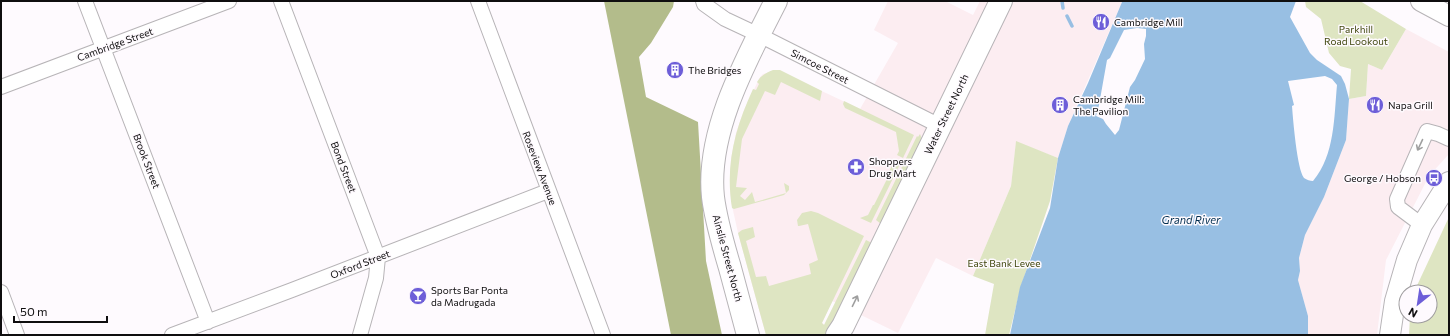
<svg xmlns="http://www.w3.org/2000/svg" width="1450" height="336" font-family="Commissioner,sans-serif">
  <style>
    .commercial { fill: #fcedf1 }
    .green { fill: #dee5c2 }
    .forest { fill: #b3bc8b }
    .water { fill: #98bfe3; fill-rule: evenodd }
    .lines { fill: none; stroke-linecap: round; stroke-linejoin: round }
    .stream { stroke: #98bfe3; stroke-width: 3.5 }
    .street-casing { stroke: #b7b4b7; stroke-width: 16 }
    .secondary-casing { stroke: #b7b4b7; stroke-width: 22 }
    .primary-casing { stroke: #b7b4b7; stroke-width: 24 }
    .street { stroke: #fff; stroke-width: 14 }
    .secondary { stroke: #fff; stroke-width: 20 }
    .primary { stroke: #fff; stroke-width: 22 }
    .oneway { stroke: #9f9f9f }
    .labels { text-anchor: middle; stroke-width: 3; stroke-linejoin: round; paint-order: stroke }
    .poi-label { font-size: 10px; fill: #0f0e0f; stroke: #fefafe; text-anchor: start }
    .park-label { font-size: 10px; fill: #40470e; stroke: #fefafe }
    .street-label { font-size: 10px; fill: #0f0e0f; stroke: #fefafe }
    .water-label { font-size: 11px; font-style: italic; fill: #012e50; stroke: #fefafe }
  </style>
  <rect width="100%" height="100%" fill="#fefafe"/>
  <path class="commercial" d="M888,1h57l28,14 7,-14h148l-6,1 -54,124 -10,32 -42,-16 -5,44 -38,90 -37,-18 -38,75 -66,-32 -10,22 8,5 -4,7h-60l-28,-102 -7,-32 -1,-19 1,-23 5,-26 8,-23 16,-33 3,-3 14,-4 83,39 38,-66 -24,-13z
    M1406,29l43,23v102l-20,22 -43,84 -9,75h-69v-19l-10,-36 2,-9 -1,-13 6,-23 19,-38 22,-57 3,-41 17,-3 2,-32 14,6z"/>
  <path class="green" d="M1305,1h55l46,28 -24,41 -14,-6 -2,32 -17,3 2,-30 -11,-3 -11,-13 -8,-34 -15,-12z
    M773,70h7l42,21 -2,10 -39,-19 -6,13 -10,-4 -23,48 -6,48 11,1 -7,8 5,4 7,-8 3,10 31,-9 -2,-10 5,3v4l-5,5 -50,14 -2,-1c-7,-43 3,-80 21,-119l3,1 3,-6 -2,-2c4,-7 9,-9 16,-12z
    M844,101l70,34 -11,23 -6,-3 2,-4 -3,-19 -51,-24 -2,-4z
    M920,134l2,5 -41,85 -5,-4 41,-84 1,1z
    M1016,141l42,17 -8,43 -29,85 -12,49h-24l9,-51 -21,-8 38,-90z
    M895,159l6,3 -30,61 -11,-5 8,-3 5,-10h1l14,-28 -1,-1z
    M811,211l7,2 46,23 -42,87 2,2 42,-85 6,3 -46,92h-60l-28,-102 4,-3 11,-3 2,10 -9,4 10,36 10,-1 3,10 42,-12 -2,-10 9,-4 -10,-36 -9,2h-1l-1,-6 5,-7z
    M1449,217v118h-40l1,-19h20v-24h-16z"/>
  <path class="forest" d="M604,1h70l-1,6 -22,36 -12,14 7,40 52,25 8,139 16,74h-51z"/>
  <path class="water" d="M1128,1h168l-6,16 20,36 7,7 24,16 4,8 4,15 -3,41 -22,57 -19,38 -6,23 1,13 -2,9 10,36v19h-298l10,-48 30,-79 8,-50 10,-32 20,-43 34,-81zM1137,28l9,1v7l-2,8 1,15 -10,21 -5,7 -11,43 -4,5 -9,-11 -3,-5 -7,-3 3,-11 8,-45 3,-2 14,-28zM1325,76l7,3 5,6c-3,32 -2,70 -24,96 -3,0 -6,-1 -9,-3 -7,-9 -11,-59 -12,-72l2,-1 -6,-24z"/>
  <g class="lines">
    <path class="stream" d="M1062,1l1,7
      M1067,16l5,10"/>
    <defs>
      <path id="street" d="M85,1l123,321
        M281,1l97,256 -2,21 -16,57
        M478,1l125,334
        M703,1l1,3 21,15 34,16 181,91
        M1,87l228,-86
        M1422,225l-24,-18 -1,-8 30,-68 11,3 11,5
        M1,292l16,43
        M172,335l120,-45 256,-99"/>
      <path id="secondary" d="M1421,1l28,15
        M1390,335l5,-34 12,-41 15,-35 27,-43"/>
      <path id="primary" d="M748,335c-6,-22 -12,-45 -18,-67 -7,-24 -14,-47 -17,-71 -7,-66 34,-139 63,-196
        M837,335l6,-9 158,-325"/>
    </defs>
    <use href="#street" class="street-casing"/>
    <use href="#secondary" class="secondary-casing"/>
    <use href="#primary" class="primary-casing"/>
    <use href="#street" class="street"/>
    <use href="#secondary" class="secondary"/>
    <use href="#primary" class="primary"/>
  </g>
  <defs><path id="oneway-shaft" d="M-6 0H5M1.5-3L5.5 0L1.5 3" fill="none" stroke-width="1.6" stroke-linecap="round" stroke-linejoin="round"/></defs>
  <g class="oneway">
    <use href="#oneway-shaft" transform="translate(1420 145) rotate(115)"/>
    <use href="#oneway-shaft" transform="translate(855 301) rotate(-64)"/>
  </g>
  <defs>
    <symbol id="restaurant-disc" viewBox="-11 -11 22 22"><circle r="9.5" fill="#6d5ed8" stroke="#fefafe"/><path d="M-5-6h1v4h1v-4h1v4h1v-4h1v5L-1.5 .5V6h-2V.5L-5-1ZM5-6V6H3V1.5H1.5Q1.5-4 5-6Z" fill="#fff"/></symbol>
    <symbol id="building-disc" viewBox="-11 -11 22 22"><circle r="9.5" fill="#6d5ed8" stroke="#fefafe"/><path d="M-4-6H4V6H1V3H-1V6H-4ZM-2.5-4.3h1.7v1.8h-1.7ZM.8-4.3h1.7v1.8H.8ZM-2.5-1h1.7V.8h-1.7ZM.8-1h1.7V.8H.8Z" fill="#fff"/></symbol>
    <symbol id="pharmacy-disc" viewBox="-11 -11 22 22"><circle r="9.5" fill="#6d5ed8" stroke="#fefafe"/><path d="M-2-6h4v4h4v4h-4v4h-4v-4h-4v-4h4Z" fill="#fff"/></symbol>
    <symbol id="bus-disc" viewBox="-11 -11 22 22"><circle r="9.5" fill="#6d5ed8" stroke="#fefafe"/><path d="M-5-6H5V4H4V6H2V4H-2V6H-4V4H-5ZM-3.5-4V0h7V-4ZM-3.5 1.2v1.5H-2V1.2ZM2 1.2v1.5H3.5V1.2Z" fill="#fff"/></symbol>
    <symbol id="bar-disc" viewBox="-11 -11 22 22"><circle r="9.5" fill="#6d5ed8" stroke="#fefafe"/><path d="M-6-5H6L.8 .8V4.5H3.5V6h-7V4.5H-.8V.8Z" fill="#fff"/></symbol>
  </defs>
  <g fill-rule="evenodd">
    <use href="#restaurant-disc" x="1091" y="12" width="20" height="20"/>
    <use href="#building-disc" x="665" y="60" width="20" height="20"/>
    <use href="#building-disc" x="1050" y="95" width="20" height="20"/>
    <use href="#restaurant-disc" x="1365" y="95" width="20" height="20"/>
    <use href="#pharmacy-disc" x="846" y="157" width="20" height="20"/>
    <use href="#bus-disc" x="1424" y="168" width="20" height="20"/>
    <use href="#bar-disc" x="408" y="286" width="20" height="20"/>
  </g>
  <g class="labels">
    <g class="poi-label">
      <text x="1114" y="26">Cambridge Mill</text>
      <text x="688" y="74">The Bridges</text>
      <text x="1073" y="103">Cambridge Mill:<tspan x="1073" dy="12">The Pavilion</tspan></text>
      <text x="1388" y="109">Napa Grill</text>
      <text x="869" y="165">Shoppers<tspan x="869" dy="12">Drug Mart</tspan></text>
      <text x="1421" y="182" text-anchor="end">George / Hobson</text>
      <text x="431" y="294">Sports Bar Ponta<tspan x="431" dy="12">da Madrugada</tspan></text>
    </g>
    <g class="park-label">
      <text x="1356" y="33">Parkhill<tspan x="1356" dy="12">Road Lookout</tspan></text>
      <text x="1004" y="267">East Bank Levee</text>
    </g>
    <g class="street-label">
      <text transform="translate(115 44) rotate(-20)" y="4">Cambridge Street</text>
      <text transform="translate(820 66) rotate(27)" y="4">Simcoe Street</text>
      <text transform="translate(946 114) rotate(-64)" y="4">Water Street North</text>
      <text transform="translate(147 161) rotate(69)" y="4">Brook Street</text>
      <text transform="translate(344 167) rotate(69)" y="4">Bond Street</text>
      <text transform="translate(540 168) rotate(69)" y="4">Roseview Avenue</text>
      <text transform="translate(728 258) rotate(75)" y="4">Ainslie Street North</text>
      <text transform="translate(360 264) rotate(-21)" y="4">Oxford Street</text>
    </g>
    <g class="water-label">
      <text x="1191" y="224">Grand River</text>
    </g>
  </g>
  <rect width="1450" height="336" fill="none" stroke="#0f0e0f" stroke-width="4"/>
  <g transform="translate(1418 304) rotate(210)"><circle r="19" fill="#fefafe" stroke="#9e9c9e"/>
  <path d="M0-3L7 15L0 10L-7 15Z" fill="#6d5ed8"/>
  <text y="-6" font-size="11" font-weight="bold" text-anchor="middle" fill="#0f0e0f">N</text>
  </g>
  <path d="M14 316v6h93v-6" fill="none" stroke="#0f0e0f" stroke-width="2"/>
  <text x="20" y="316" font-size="12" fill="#0f0e0f" stroke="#fefafe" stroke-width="3" paint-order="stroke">50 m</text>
</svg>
